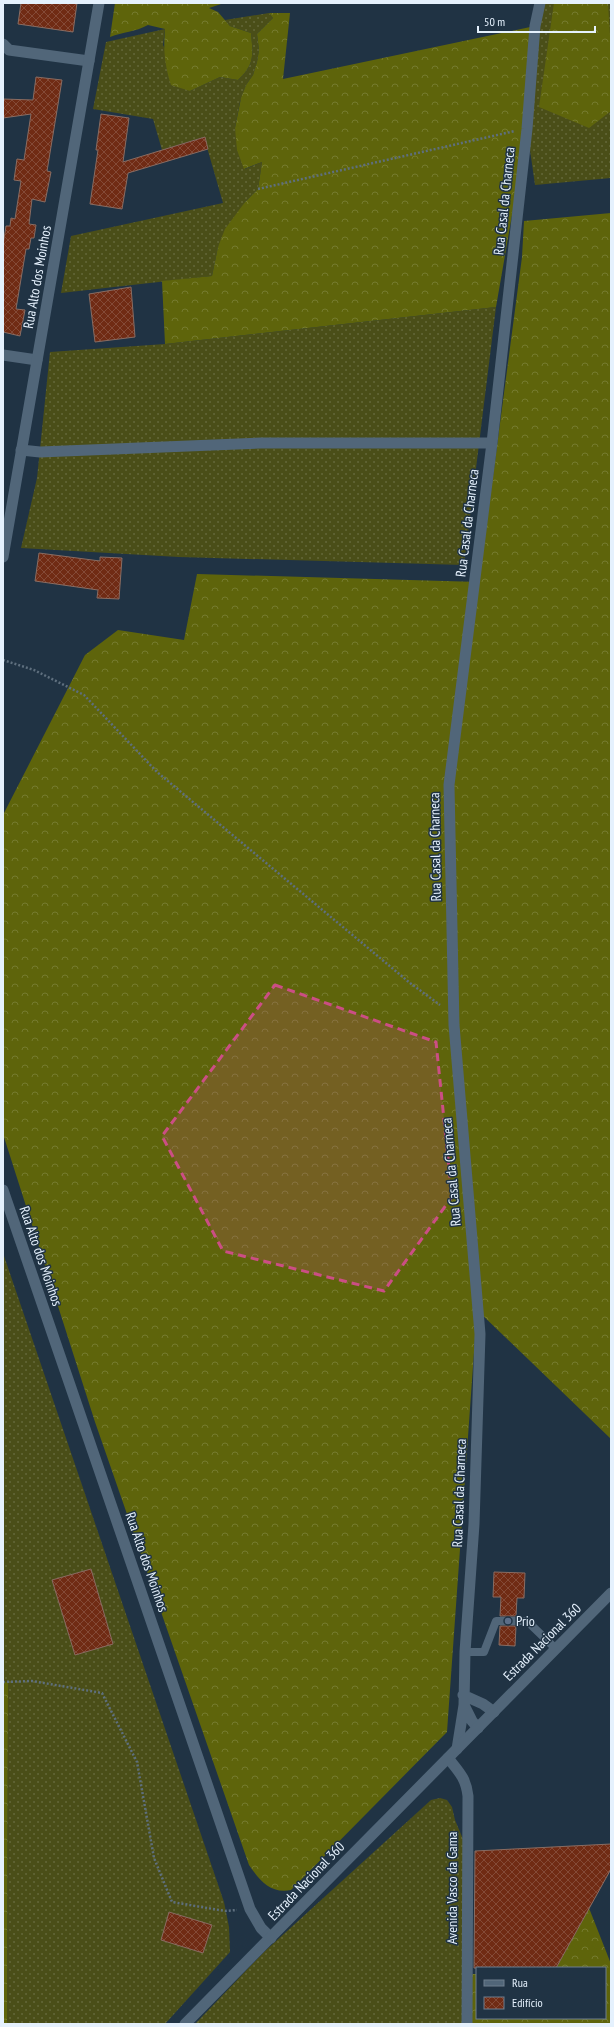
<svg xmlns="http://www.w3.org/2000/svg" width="614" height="2027" font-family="'PT Sans Narrow',sans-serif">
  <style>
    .grass { fill: url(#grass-dots) }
    .forest { fill: url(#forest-crowns) }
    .building { fill: url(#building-cross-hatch); stroke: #896c62 }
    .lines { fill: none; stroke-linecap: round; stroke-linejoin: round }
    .path { stroke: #5e6f7e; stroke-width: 2.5; stroke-dasharray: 2 2; stroke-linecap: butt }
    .service { stroke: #516679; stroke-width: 8 }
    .minor { stroke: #516679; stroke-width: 11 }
    .tertiary { stroke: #516679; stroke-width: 11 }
    .secondary { stroke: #516679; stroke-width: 11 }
    .marked { fill: #cb4e84; fill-opacity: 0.2; stroke: #cb4e84; stroke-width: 3; stroke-dasharray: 8 5; stroke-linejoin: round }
    .service-dot { fill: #5c6f8a; stroke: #203344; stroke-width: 1.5 }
    .labels { text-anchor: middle; stroke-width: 3; stroke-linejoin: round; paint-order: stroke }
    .street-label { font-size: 14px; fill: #e5f1fd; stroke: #203344 }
    .poi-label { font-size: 14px; fill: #e5f1fd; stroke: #203344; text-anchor: start }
  </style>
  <defs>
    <pattern id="grass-dots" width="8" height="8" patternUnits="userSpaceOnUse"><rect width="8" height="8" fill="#4a4e18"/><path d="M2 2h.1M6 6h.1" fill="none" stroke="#64683a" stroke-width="1.8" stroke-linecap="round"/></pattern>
    <pattern id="forest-crowns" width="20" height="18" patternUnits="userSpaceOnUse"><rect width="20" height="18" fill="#5e640b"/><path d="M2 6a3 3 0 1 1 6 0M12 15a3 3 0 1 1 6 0" fill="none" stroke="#757b2f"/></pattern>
    <pattern id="building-cross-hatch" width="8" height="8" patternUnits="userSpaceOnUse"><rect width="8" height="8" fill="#702b14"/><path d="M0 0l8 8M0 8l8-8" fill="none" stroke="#844a37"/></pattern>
  </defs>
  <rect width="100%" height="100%" fill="#203344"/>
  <path class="grass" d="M540,3h71v175l-76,7 -8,-56z
    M269,13l4,5 -16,16 2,16 -2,12 -4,13 -7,10 -6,17 -5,26 10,41 17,-7 -4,27 -13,13 -27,45 -6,29 -151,17 10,-57 152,-33 -19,-66 -42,13 -9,-31 -60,-10 13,-67 59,-13 -2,16 27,46 30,-14 18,3c17,-16 15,-25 13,-47l-21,-7 -5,-6z
    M496,307l-32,258 -285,-8 -158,-9 16,-70 13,-126 115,-8z
    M3,1253l221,649 5,25 1,25 -65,72h-158l1,-342h-5z
    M440,1798l7,2 5,7 3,13 13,31 -1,173h-272l69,-72 167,-152z"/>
  <path class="forest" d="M115,3h109l-15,5 9,4 12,14 21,7c2,22 4,31 -13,47l-18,-3 -30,14 -19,-6c-6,-19 -8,-35 -6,-56l-17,-4c-13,7 -25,7 -38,12z
    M554,3h54l3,49v59l-22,17 -50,-21z
    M269,13h21l-7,66 252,-53 -8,103 -31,178 -331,37 -3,-63 50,-5 6,-29 7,-18 20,-27 13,-13 4,-27 -18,7 -7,-19 -2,-22 6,-30 5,-13 7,-10 4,-13 2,-12 -2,-16 16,-16z
    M611,213v1226l-134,-129 -30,422 -156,158c-20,4 -31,-9 -42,-25l-154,-443 -92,-288v-319l82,-160 33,-25 66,10 13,-66 282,8 43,-325 2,-36z
    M3,1682h5l-1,342h-4z
    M589,1908l22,56v60h-144v-50h10v44h128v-50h-49z"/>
  <path class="building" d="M21,3h56l-4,29 -55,-8z
    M36,77l26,3 -15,91 4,1 -6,30 -13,-3 -3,25 7,1 -2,13h-3l-2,11h-3l-10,60 9,1 -5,26 -17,-4v-87l3,-19h4l1,-8 4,1 6,-38 -7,-1 3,-21 7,1 7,-46 -28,4v-19l30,1z
    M101,114l28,4 -6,44 82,-25 3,12 -80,24 -6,36 -32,-5 8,-54h-2z
    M131,287l4,50 -40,5 -6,-48z
    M39,553l61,8v-4l22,1 -3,41 -22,-1 1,-8 -63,-9z
    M91,1569l22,75 -38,11 -23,-75z
    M494,1572l31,1 -1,25h-7l-1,18h-16l1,-19h-8z
    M500,1626h16l-1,20 -16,-1z
    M611,1844v25l-55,99h-82l1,-117z
    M169,1912l43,13 -9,28 -42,-13z"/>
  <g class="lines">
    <path class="path" d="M258,189l257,-58
      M3,660l31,10 50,25 73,77 253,211 30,22
      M3,1682l29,-1 70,12 35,69 17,96 18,44 53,9 12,-1"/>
    <path class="service" d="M465,1652h19l12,-31h31l29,28"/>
    <path class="minor" d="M3,44l6,6 80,11
      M3,355l34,5
      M21,450l19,2 221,-9h231
      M463,1695l20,9 11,8
      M464,1705l8,16 6,7
      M457,1749l7,-44 1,-53 9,-128 6,-190 -26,-309 -5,-240 43,-342 35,-314 8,-103 5,-23
      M448,1758c11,14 18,20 20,38l-1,228"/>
    <path class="tertiary" d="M3,557l96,-554
      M3,1190l247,719 11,19 10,10"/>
    <path class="secondary" d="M185,2024l426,-431"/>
  </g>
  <path class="marked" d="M275,985l161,57 16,155 -68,94 -161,-40 -61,-115z"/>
  <circle class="service-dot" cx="508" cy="1621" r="4"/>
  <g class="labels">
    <g class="street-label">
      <text transform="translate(504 201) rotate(-84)" y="5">Rua Casal da Charneca</text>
      <text transform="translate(37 277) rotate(-80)" y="5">Rua Alto dos Moinhos</text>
      <text transform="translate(467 523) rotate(-83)" y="5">Rua Casal da Charneca</text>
      <text transform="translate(435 847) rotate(-91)" y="5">Rua Casal da Charneca</text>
      <text transform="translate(451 1172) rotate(-95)" y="5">Rua Casal da Charneca</text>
      <text transform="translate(41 1256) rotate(71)" y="5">Rua Alto dos Moinhos</text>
      <text transform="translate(459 1493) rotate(-88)" y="5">Rua Casal da Charneca</text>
      <text transform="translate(147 1562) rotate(71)" y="5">Rua Alto dos Moinhos</text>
      <text transform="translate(542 1642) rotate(-45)" y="5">Estrada Nacional 360</text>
      <text transform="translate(306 1881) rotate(-46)" y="5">Estrada Nacional 360</text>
      <text transform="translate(452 1888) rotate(-90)" y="5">Avenida Vasco da Gama</text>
    </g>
    <g class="poi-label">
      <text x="516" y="1626">Prio</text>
    </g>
  </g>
  <rect width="614" height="2027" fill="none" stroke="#e5f1fd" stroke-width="8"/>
  <rect x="476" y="1967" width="130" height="52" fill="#203344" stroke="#6f7f8e"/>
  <rect x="484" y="1980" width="20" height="6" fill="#516679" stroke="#6f7f8e"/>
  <text x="512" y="1987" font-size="12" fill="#e5f1fd">Rua</text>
  <rect x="484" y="1997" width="20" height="12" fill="url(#building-cross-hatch)" stroke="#6f7f8e"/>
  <text x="512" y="2007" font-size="12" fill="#e5f1fd">Edifício</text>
  <path d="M478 26v6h117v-6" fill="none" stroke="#e5f1fd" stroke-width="2"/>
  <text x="484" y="26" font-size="12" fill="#e5f1fd" stroke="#203344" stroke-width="3" paint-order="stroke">50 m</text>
</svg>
